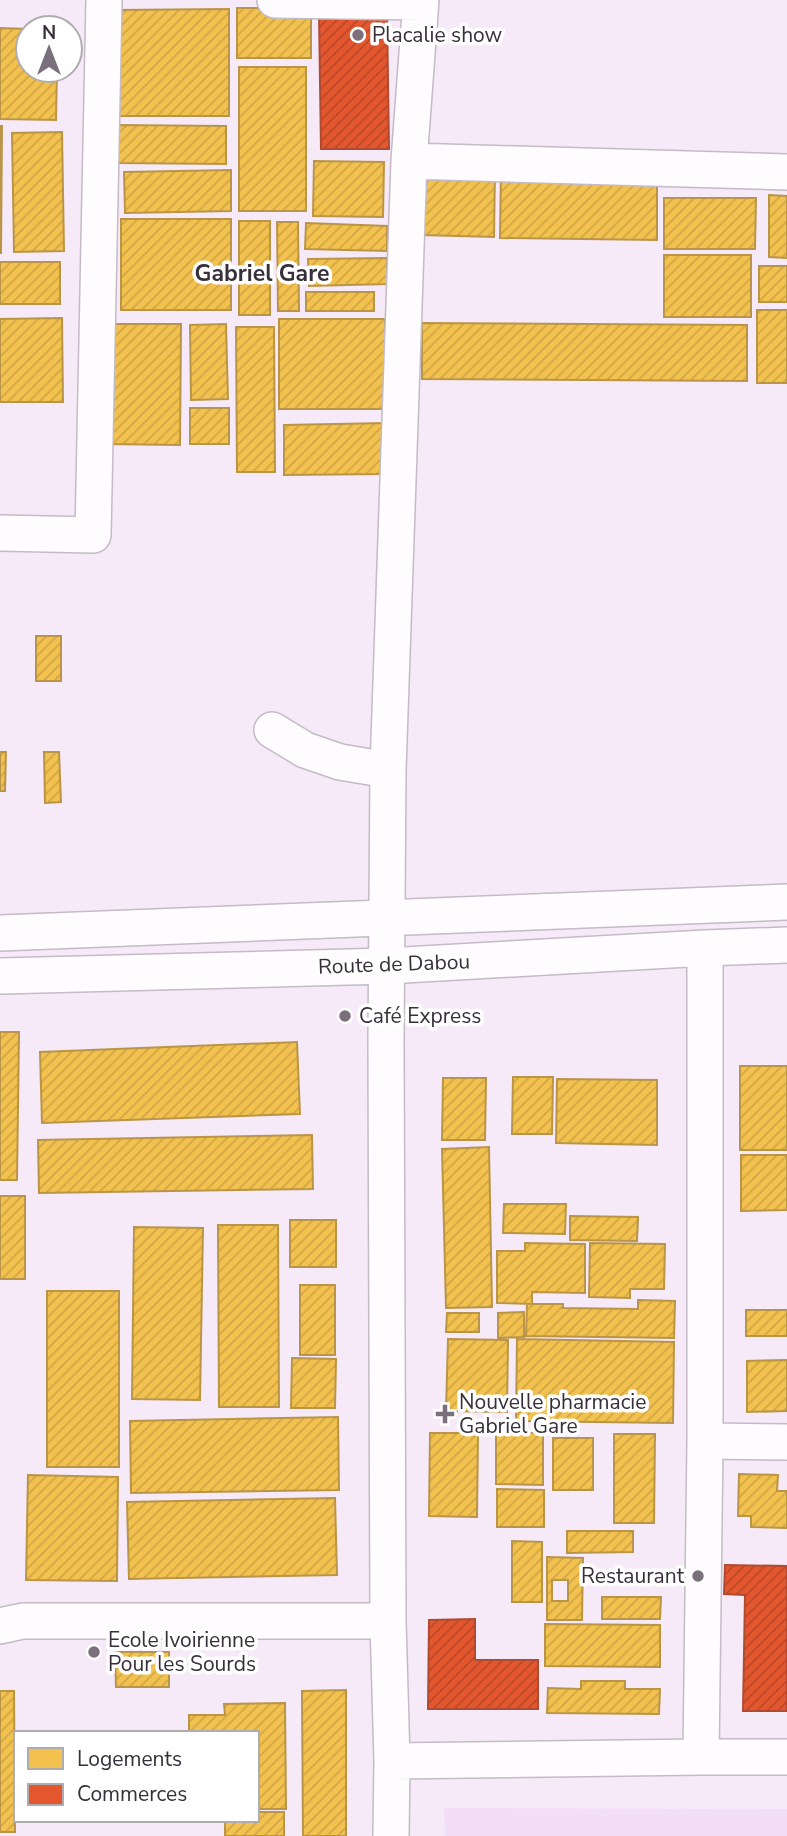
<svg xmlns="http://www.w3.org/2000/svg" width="787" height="1836" font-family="'Nunito Sans',sans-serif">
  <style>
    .built { fill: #f3def7 }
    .homes { fill: url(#homes-hatch); stroke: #ba9548; stroke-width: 2; fill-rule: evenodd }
    .shops { fill: url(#shops-hatch); stroke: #b04b31; stroke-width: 2 }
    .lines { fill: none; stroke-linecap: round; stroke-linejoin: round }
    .minor-casing { stroke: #c4bbc6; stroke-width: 38 }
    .minor { stroke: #fefcfe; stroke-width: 35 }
    .poi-dot { fill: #7a707c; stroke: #fff; stroke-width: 2.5 }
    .labels { text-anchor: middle; stroke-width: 7; stroke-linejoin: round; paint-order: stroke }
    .poi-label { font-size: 21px; fill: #372f39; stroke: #fff; text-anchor: start }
    .street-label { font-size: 21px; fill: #372f39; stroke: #fff }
    .neighbourhood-label { font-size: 23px; font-weight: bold; fill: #372f39; stroke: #fff }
  </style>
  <defs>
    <pattern id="homes-hatch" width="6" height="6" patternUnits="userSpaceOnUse" patternTransform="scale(1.75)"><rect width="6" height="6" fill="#f2c14e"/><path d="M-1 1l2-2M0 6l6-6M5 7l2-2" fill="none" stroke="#d0a645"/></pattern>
    <pattern id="shops-hatch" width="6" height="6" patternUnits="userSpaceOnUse" patternTransform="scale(1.75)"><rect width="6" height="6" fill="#e4572e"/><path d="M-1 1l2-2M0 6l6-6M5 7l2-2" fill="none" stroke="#ba4828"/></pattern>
  </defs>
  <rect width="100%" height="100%" fill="#f6e9f8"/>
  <path class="built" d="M444,1808l343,1v27h-342z"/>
  <path class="homes" d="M237,8h74v50h-74z
    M229,9v107h-113l-1,-106z
    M0,28l28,1v41h29l-1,50 -56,-1z
    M239,67h67v144h-67z
    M116,125l110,1v38l-110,-1z
    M0,126h2l-1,127h-1z
    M62,132l2,119 -50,1 -2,-119z
    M314,161l70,1 -1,55 -70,-1z
    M421,168h74l-1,69 -73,-2z
    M231,170v41l-106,2 -1,-41z
    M501,170l156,2v68l-157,-2z
    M769,195l18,1v62l-18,-1z
    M664,198h92l-1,51h-91z
    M121,219h110v91h-110z
    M239,221h31v94h-31z
    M277,222h21l1,89h-21z
    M306,223l81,3v25l-82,-2z
    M664,255h87v62h-87z
    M387,258v26l-78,2 -1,-27z
    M0,262h60v42h-60z
    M759,266h28v36h-28z
    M306,292h68v19h-68z
    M757,310h30v73h-30z
    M62,318l1,84h-63v-83z
    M279,319h106v90h-106z
    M422,323l325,2v56l-325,-2z
    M106,324h75l-1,121 -74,-1z
    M226,324l2,75 -37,1 -1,-75z
    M236,327h38l1,145h-38z
    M190,408h39v36h-39z
    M386,423v51l-102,1v-50z
    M36,636h25v45h-25z
    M0,752h6l-1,39h-5z
    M44,752h15l2,50 -16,1z
    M0,1032h19l-2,148h-17z
    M297,1042l3,72 -258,9 -2,-71z
    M740,1066h47v84h-47z
    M513,1077h40l-1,57h-40z
    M443,1078h43l-1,62h-43z
    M557,1079l100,1v65l-101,-2z
    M312,1135l1,54 -274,4 -1,-53z
    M489,1147l3,160 -46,1 -4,-159z
    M741,1155h46v55l-46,1z
    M0,1196h25v83h-25z
    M504,1204h62l-1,30 -62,-1z
    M570,1216l68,1 -1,24 -67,-1z
    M290,1220h46v47h-46z
    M218,1225h60l1,182h-60z
    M134,1227l69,1 -3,172 -68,-1z
    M525,1243l60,1v49l-53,-1v12l-35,-1v-52h28z
    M590,1243l75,1 -1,45h-34v9l-41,-1z
    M300,1285h35v70h-35z
    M47,1291h72v176h-72z
    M638,1300l37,1 -1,37 -148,-2 1,-32h36v4l75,1z
    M746,1310h41v26h-41z
    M524,1312v25l-26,1v-25z
    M447,1313h32v19h-33z
    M448,1339l60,1 -1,72 -61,-1z
    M517,1339l157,3 -1,81 -157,-2z
    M292,1358l44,1 -1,49h-44z
    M787,1360v51l-40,1v-51z
    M338,1417l1,73 -208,3 -1,-72z
    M430,1433h48l-1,84 -48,-1z
    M496,1433h47v52l-47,-1z
    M614,1434h41l-1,89h-40z
    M553,1438h40v52h-40z
    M739,1474l39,1 -1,16h10v37l-36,-1v-11h-13z
    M28,1475l90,2 -1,104 -91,-1z
    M497,1489l47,1v37h-47z
    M335,1498l2,77 -208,4 -2,-77z
    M567,1531h66v21l-66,1z
    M512,1541l30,1v60h-30z
    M547,1557l36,1 -1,62h-35zM552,1580h16v21h-16z
    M602,1597h59l-1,22h-58z
    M545,1624l115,1v42l-115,-1z
    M115,1652h54v35h-53z
    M581,1681h44v8h35l-1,25 -112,-1 1,-25 33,1z
    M346,1690v146h-43l-1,-145z
    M0,1691h14l1,141h-15z
    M285,1703l1,106h-29v-76h-68v-18h36l-1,-11z
    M257,1812h27v24h-59v-16h32z"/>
  <path class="shops" d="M319,12h68l2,137h-68z
    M725,1565l62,1v145h-44l2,-116 -21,-1z
    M475,1619v41h63v49h-110l1,-89z"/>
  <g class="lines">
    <defs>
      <path id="minor" d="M275,0l145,2
        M409,161l378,11
        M0,533l93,2 11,-535
        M272,730l33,20 35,12 48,8
        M0,933l787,-31
        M0,976l387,-10 318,-18 82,-3
        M705,1441l82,1
        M0,1626l23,-5h365
        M701,1757l4,-316v-493
        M392,1761l309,-4h86
        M391,1836l1,-75 -4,-140 -2,-579 2,-272 21,-609 12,-161"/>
    </defs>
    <use href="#minor" class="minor-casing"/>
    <use href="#minor" class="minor"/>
  </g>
  <g class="poi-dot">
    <circle cx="358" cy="35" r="7"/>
    <circle cx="345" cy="1016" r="7"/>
    <path d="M441.5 1403.5h7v7h7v7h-7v7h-7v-7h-7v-7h7z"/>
    <circle cx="698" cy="1576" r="7"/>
    <circle cx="94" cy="1652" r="7"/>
  </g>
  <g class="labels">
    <g class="poi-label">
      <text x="372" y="42">Placalie show</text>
      <text x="359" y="1023">Café Express</text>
      <text x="459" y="1409">Nouvelle pharmacie<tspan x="459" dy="24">Gabriel Gare</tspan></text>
      <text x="684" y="1583" text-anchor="end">Restaurant</text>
      <text x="108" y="1647">Ecole Ivoirienne<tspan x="108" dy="24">Pour les Sourds</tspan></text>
    </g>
    <g class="street-label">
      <text transform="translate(394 964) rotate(-2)" y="7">Route de Dabou</text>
    </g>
    <g class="neighbourhood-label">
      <text x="262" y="281">Gabriel Gare</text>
    </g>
  </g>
  <rect x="14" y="1731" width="245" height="91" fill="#ffffff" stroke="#afacb0" stroke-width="2"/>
  <rect x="28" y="1748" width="35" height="21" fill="#f2c14e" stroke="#afacb0" stroke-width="2"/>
  <text x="77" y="1766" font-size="21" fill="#372f39">Logements</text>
  <rect x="28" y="1784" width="35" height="21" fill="#e4572e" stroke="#afacb0" stroke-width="2"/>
  <text x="77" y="1801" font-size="21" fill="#372f39">Commerces</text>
  <g transform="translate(49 49)"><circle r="33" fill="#ffffff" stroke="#afacb0" stroke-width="2"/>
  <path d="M0-5L12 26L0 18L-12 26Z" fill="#7a707c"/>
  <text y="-10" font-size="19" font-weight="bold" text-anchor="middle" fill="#372f39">N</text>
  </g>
</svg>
